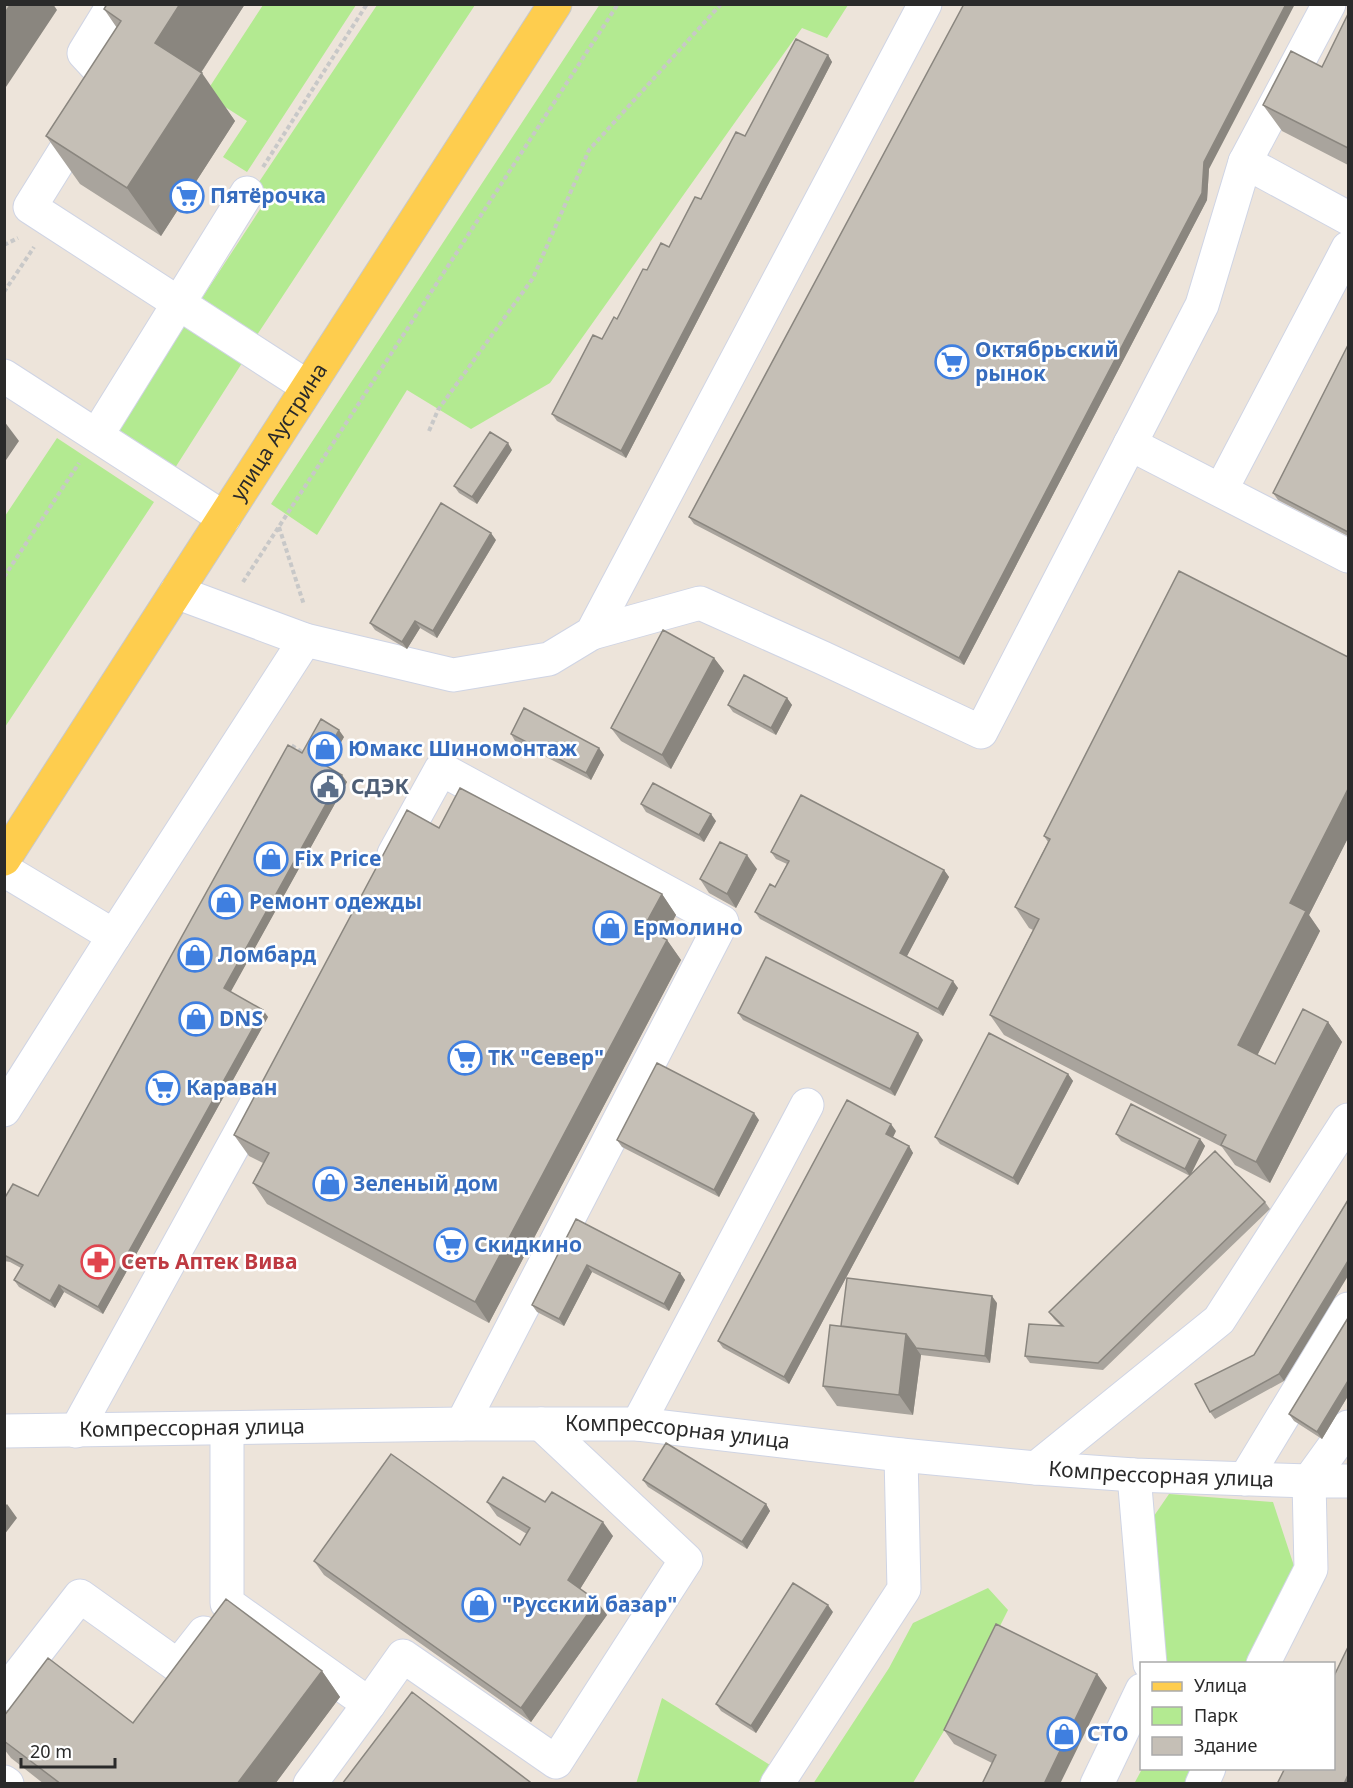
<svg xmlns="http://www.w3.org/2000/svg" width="1353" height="1788" font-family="'Noto Sans',sans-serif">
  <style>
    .green { fill: #b3ea91 }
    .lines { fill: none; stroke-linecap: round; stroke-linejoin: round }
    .minor-casing { stroke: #cfd4e4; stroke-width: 35 }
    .major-casing { stroke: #c8c8c8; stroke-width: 35 }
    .path { stroke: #c8c8c8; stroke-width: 4; stroke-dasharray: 4.5 3; stroke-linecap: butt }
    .minor { stroke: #fff; stroke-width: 33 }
    .major { stroke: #fecd4e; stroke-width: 33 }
    .wall { fill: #a9a49d }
    .shaded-wall { fill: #8a867f }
    .building { fill: #c5bfb6; stroke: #8a867f; stroke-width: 1.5 }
    .labels { text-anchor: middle; stroke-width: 5; stroke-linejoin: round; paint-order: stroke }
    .shop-label { font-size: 21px; font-weight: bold; fill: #366cbe; stroke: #fff; text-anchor: start }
    .street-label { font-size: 21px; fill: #2a2a2a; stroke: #fff }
    .service-label { font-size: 21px; font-weight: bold; fill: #4e5e75; stroke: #fff; text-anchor: start }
    .health-label { font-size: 21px; font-weight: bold; fill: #be3a42; stroke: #fff; text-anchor: start }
  </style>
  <rect width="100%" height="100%" fill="#ede4da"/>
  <path class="green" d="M600,4l248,1 -21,33 -25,-10 -252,355 -79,46 -64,-39 -90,145 -46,-31z
    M263,5h93l-109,167 -24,-15 24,-36 -42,-27z
    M377,5h98l-218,330 -55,-37 68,-104 -13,-9z
    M185,322l59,38 -69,108 -59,-38z
    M57,438l97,64 -149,225v-211z
    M1169,1494l104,8 23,70 -43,91h-87l-12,-22 -11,-109z
    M988,1588l20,22 -41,82 -54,91 -100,1 76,-116 24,-45z
    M662,1698l108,67 -12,18 -122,1z
    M1142,1769h58l-10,14 -56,1z"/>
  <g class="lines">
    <defs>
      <g id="minor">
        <path d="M114,4l-30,49 25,27 -79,127 278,180"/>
        <path d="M1245,162l103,56"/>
        <path d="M4,376l220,142"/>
        <path d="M97,435l150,-242"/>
        <path d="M1130,444l218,112"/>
        <path d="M1221,490l127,-242"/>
        <path d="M176,592l129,48 148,35 96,-16 43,-26 333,-629"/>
        <path d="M592,633l108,-30 123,55 158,74 221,-427 43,-143 84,-158"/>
        <path d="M394,854l47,-85 281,153 -260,502"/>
        <path d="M4,870l110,66 191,-296"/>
        <path d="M4,1110l110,-174"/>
        <path d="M638,1424l169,-319"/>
        <path d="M227,1429v174l142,101 34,-48 153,106 130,-202 -145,-136"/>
        <path id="s1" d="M4,1431l458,-7h176l263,31 135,13 98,7 175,6h39"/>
        <path d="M76,1431l183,-332"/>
        <path d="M1036,1468l183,-148 129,-200"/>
        <path d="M1134,1475l16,189"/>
        <path d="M1245,1479l103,-170"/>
        <path d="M1263,1664l48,-95 -2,-88 39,-54"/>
        <path d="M4,1694l76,-98 98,70 26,-33"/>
        <path d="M4,1782l3,2"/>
        <path d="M310,1784l59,-80"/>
        <path d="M777,1784l127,-195 -3,-134"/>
        <path d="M1097,1784l45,-94"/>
        <path d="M1202,1784l7,-16"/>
      </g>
      <g id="major">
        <path id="s2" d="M4,859l551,-855"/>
      </g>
    </defs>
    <use href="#minor" class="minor-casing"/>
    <use href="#major" class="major-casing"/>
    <path class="path" d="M263,167l104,-163
      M4,245l14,-7
      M4,292l30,-45
      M429,431l9,-21 95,-132 56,-128 132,-146
      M279,527l25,78
      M4,577l75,-114
      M243,582l375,-578
      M288,751l3,-6 11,7 -2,3"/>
    <use href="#minor" class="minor"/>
    <use href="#major" class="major"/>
  </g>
  <path class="wall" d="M107,4h138l-44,69 34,48 -74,115 -81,-52 -34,-48 71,-108 -13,-19z
    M1348,14v151l-66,-34 -19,-26 59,-38z
    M828,55l4,7 -206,396 -69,-37 -5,-7 50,-75 15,-20 30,-49 22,-23 76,-111z
    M1209,169l-2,31 -243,465 -270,-141 -5,-7z
    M1348,345v191l-70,-36 -5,-7z
    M512,450l-35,54 -18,-11 -5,-7z
    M496,540l-59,98 -17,-10 -13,21 -32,-19 -5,-7z
    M1348,657v181l-39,77 11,16 -63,124 18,9 53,-42 14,20 -72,141 -35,-18 -13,-18 -218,-112 -14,-20 43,-85 -4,-2 -14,-21 33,-65 -4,-6z
    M714,658l10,13 -53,98 -50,-28 -10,-13z
    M787,698l5,7 -16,30 -43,-23 -5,-7z
    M511,734l88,14 5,7 -13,25 -76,-39z
    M344,737l-17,29 20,16 -117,210 38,25 -165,297 -39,-22 -9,16 -36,-21 -5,-7 7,-12 -11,-6 -6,-1v-62l34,-3 264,-443z
    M641,804l75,17 -12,21 -58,-30z
    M439,828l223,66 14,21 -12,23 3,2 14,20 -192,363 -222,-119 -14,-21 10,-20 -14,-7 -15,-21z
    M771,852l173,18 5,7 -43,80 52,31 -15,28 -183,-97 -5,-7 20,-25 12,-23 -11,-5z
    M757,869l-21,39 -27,-15 -9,-14z
    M738,1013l185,27 -28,56 -152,-76z
    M1068,1074l5,7 -55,104 -78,-41 -5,-7z
    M759,1120l-40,77 -97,-50 -5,-7z
    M896,1131l-3,6 16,9 4,7 -124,231 -66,-36 -5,-7z
    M1116,1134l84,5 5,7 -15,30 75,26 5,7 -167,161 -73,-7 -5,-7 36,-30 -7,-7 -5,-7 141,-136 -69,-35z
    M1348,1200l-64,181 -69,38 -5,-7 44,-57z
    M576,1219l104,54 5,7 -16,31 -77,-39 -28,54 -27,-14 -5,-7z
    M997,1303l-7,60 -69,-8 -8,60 -76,-9 -14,-20z
    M1348,1318v78l-26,43 -28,-18 -5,-7z
    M643,1480l123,24 4,7 -23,38 -99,-62z
    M487,1502h58l68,34 -33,53 27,26 -76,107 -207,-147 -10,-14 206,-16 7,-11 -30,-18z
    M833,1612l-77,121 -35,-22 -5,-7z
    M322,1671l18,26 -65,87h-231l-33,-26 -7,-9v-33l129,7z
    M1097,1674l10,14 -115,75 -38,-19 -10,-14z"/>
  <path class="shaded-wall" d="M11,4h42l4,6 -53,80v-76z
    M180,4h65l-56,87 -34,-48z
    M1286,4h9l-86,165 -2,31 -243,465 -5,-7 245,-496z
    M828,55l4,7 -206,396 -5,-7z
    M202,73l33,48 -74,115 -34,-48z
    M4,421l15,20 -15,22z
    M508,443l4,7 -35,54 -5,-7z
    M491,533l5,7 -59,98 -4,-7z
    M415,621l5,7 -13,21 -5,-7z
    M714,658l10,13 -53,98 -9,-14z
    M787,698l5,7 -16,30 -5,-7z
    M339,730l5,7 -19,33 -4,-7z
    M599,748l5,7 -13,25 -5,-7z
    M342,775l5,7 -118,213 -5,-7z
    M1348,789v49l-39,77 11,16 -68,135 -14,-21 52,-142z
    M711,814l5,7 -12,21 -5,-7z
    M747,855l10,14 -21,39 -9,-14z
    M944,870l5,7 -44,83 -5,-7z
    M662,894l14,21 -18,33 -14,-21z
    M667,940l14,20 -192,363 -14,-21z
    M953,981l5,7 -15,28 -5,-7z
    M263,1010l5,7 -165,297 -5,-7z
    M1328,1022l14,20 -72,141 -14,-21z
    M918,1033l5,7 -28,56 -5,-7z
    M1068,1074l5,7 -55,104 -5,-7z
    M754,1113l5,7 -40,77 -5,-7z
    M891,1124l5,7 -5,10 -5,-7z
    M1200,1139l5,7 -15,30 -5,-7z
    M909,1146l4,7 -124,231 -5,-7z
    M1348,1261v15l-64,105 -5,-7z
    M587,1265l5,7 -28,54 -5,-7z
    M680,1273l5,7 -16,31 -5,-7z
    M59,1285l5,7 -9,16 -5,-7z
    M992,1296l5,7 -7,60 -5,-7z
    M906,1334l15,21 -8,60 -14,-20z
    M1348,1381v15l-26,43 -5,-7z
    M7,1504l10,14 -13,17v-28z
    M766,1504l4,7 -23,38 -5,-7z
    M603,1522l10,14 -36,58 -9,-14z
    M597,1601l10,14 -76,107 -10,-14z
    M828,1605l5,7 -77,121 -5,-7z
    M322,1671l18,26 -65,87h-38z
    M1097,1674l10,14 -47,96h-16z
    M1348,1775v9h-4z"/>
  <path class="building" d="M4,4h7l-7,10z
    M107,4h73l-25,39 47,30 -75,115 -81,-52 75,-115 -17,-12z
    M964,4h322l-82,158 -2,31 -243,465 -270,-141z
    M1348,14v134l-85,-43 28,-54 31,16z
    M796,39l32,16 -207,396 -69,-37 41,-79 9,4 12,-22 3,2 26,-50 4,1 14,-27 8,4 26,-50 6,2 35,-67 9,4z
    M1348,345v187l-75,-39z
    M490,432l18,11 -36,54 -18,-11z
    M441,503l50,30 -58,98 -18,-10 -13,21 -32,-19z
    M1179,571l169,86v132l-58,114 16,8 -68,134 37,19 28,-55 25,13 -72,140 -35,-17 5,-10 -236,-120 49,-96 -24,-12 35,-68 -6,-3z
    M663,630l51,28 -52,97 -51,-27z
    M744,675l43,23 -16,30 -43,-23z
    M524,708l75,40 -13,25 -75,-39z
    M321,719l18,11 -18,33 21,12 -118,213 39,22 -165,297 -39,-22 -9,16 -36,-21 9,-15 -19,-10v-56l9,-15 25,12 250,-451 14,8z
    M653,783l58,31 -12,21 -58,-31z
    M460,788l202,106 -18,33 23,13 -192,362 -222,-119 16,-30 -35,-18 173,-325 32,18z
    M801,795l143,75 -44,83 53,28 -15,28 -183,-97 15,-28 5,3 14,-26 -18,-9z
    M720,842l27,13 -20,39 -27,-15z
    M766,957l152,76 -28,56 -152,-76z
    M989,1033l79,41 -55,104 -78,-41z
    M657,1063l97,50 -40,77 -97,-50z
    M847,1100l44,24 -5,10 23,12 -125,231 -66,-36z
    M1131,1104l69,35 -15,30 -69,-35z
    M1215,1151l50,51 -167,161 -73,-7 4,-32 34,2 -14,-14z
    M1348,1200v61l-69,113 -69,38 -15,-28 59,-29z
    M576,1219l104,54 -16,31 -77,-39 -28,54 -27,-14z
    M847,1278l145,18 -7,60 -69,-8 -10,-14 -65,-8z
    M1348,1318v63l-31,51 -28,-18z
    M830,1325l76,9 -7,61 -76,-9z
    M666,1443l100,61 -24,38 -99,-62z
    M391,1454l129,91 10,-17 -43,-26 16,-25 42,25 7,-10 51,30 -35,58 29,21 -76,107 -207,-147z
    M793,1583l35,22 -77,121 -35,-22z
    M226,1599l96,72 -85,113h-176l-57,-43v-25l44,-58 85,65z
    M996,1624l101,50 -53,110h-62l14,-29 -52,-25z
    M1348,1647v128l-4,9h-67l8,-16h49v-92z
    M412,1692l118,90 -1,2h-187z"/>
  <defs>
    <symbol id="supermarket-ring" viewBox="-11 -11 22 22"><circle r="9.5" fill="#fff" stroke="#3f7fe0" stroke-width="1.5"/><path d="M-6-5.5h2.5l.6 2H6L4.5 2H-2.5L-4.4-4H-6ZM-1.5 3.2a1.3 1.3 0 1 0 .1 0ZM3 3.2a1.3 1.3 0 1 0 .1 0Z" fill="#3f7fe0"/></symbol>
    <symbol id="shop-ring" viewBox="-11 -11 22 22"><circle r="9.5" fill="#fff" stroke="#3f7fe0" stroke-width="1.5"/><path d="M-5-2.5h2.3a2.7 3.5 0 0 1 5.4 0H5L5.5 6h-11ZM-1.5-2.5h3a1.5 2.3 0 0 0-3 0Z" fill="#3f7fe0"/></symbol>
    <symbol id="civic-ring" viewBox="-11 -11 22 22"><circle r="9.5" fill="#fff" stroke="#5c6f8a" stroke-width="1.5"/><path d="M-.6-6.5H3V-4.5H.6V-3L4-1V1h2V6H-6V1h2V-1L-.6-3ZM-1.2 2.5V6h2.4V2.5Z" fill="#5c6f8a"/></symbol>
    <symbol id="pharmacy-ring" viewBox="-11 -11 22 22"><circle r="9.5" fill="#fff" stroke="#e0444e" stroke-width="1.5"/><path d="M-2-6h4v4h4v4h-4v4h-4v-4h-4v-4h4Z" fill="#e0444e"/></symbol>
  </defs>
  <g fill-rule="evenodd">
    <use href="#supermarket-ring" x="168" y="177" width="38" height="38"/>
    <use href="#supermarket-ring" x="933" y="343" width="38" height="38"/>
    <use href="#shop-ring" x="306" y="730" width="38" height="38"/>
    <use href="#civic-ring" x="309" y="768" width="38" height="38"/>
    <use href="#shop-ring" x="252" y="840" width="38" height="38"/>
    <use href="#shop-ring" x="207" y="883" width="38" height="38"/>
    <use href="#shop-ring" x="591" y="909" width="38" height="38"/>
    <use href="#shop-ring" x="176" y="936" width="38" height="38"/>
    <use href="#shop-ring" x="177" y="1000" width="38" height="38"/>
    <use href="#supermarket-ring" x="446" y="1039" width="38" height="38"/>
    <use href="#supermarket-ring" x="144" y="1069" width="38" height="38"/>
    <use href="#shop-ring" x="311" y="1165" width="38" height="38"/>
    <use href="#supermarket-ring" x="432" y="1226" width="38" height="38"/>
    <use href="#pharmacy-ring" x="79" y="1243" width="38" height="38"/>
    <use href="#shop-ring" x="460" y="1586" width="38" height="38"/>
    <use href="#shop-ring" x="1045" y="1715" width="38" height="38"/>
  </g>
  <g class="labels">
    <g class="shop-label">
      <text x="210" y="203">Пятёрочка</text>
      <text x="975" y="357">Октябрьский<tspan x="975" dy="24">рынок</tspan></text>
      <text x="348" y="756">Юмакс Шиномонтаж</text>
      <text x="294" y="866">Fix Price</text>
      <text x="249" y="909">Ремонт одежды</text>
      <text x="633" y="935">Ермолино</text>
      <text x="218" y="962">Ломбард</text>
      <text x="219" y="1026">DNS</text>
      <text x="488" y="1065">ТК "Север"</text>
      <text x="186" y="1095">Караван</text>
      <text x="353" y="1191">Зеленый дом</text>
      <text x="474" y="1252">Скидкино</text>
      <text x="502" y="1612">"Русский базар"</text>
      <text x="1087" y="1741">СТО</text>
    </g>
    <g class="street-label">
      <text dy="7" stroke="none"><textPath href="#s2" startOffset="508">улица Аустрина</textPath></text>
      <text dy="7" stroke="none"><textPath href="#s1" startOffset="188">Компрессорная улица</textPath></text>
      <text dy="7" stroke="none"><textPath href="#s1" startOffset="674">Компрессорная улица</textPath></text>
      <text dy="7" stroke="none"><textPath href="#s1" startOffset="1160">Компрессорная улица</textPath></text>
    </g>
    <g class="service-label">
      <text x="351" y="794">СДЭК</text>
    </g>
    <g class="health-label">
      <text x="121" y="1269">Сеть Аптек Вива</text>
    </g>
  </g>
  <rect width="1353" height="1788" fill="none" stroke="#2a2a2a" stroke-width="12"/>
  <rect x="1140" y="1662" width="195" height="108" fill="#ffffff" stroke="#aaaaaa" stroke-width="1.5"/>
  <rect x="1152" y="1682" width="30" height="9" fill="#fecd4e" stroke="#aaaaaa" stroke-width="1.5"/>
  <text x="1194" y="1692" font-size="18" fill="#2a2a2a">Улица</text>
  <rect x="1152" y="1707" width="30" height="18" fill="#b3ea91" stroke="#aaaaaa" stroke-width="1.5"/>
  <text x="1194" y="1722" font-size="18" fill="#2a2a2a">Парк</text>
  <rect x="1152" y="1737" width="30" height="18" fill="#c5bfb6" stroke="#aaaaaa" stroke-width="1.5"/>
  <text x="1194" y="1752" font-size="18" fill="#2a2a2a">Здание</text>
  <path d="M21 1758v9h94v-9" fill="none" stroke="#2a2a2a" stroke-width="3"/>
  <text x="30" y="1758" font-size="18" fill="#2a2a2a" stroke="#ffffff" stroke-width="4.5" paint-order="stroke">20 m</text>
</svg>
